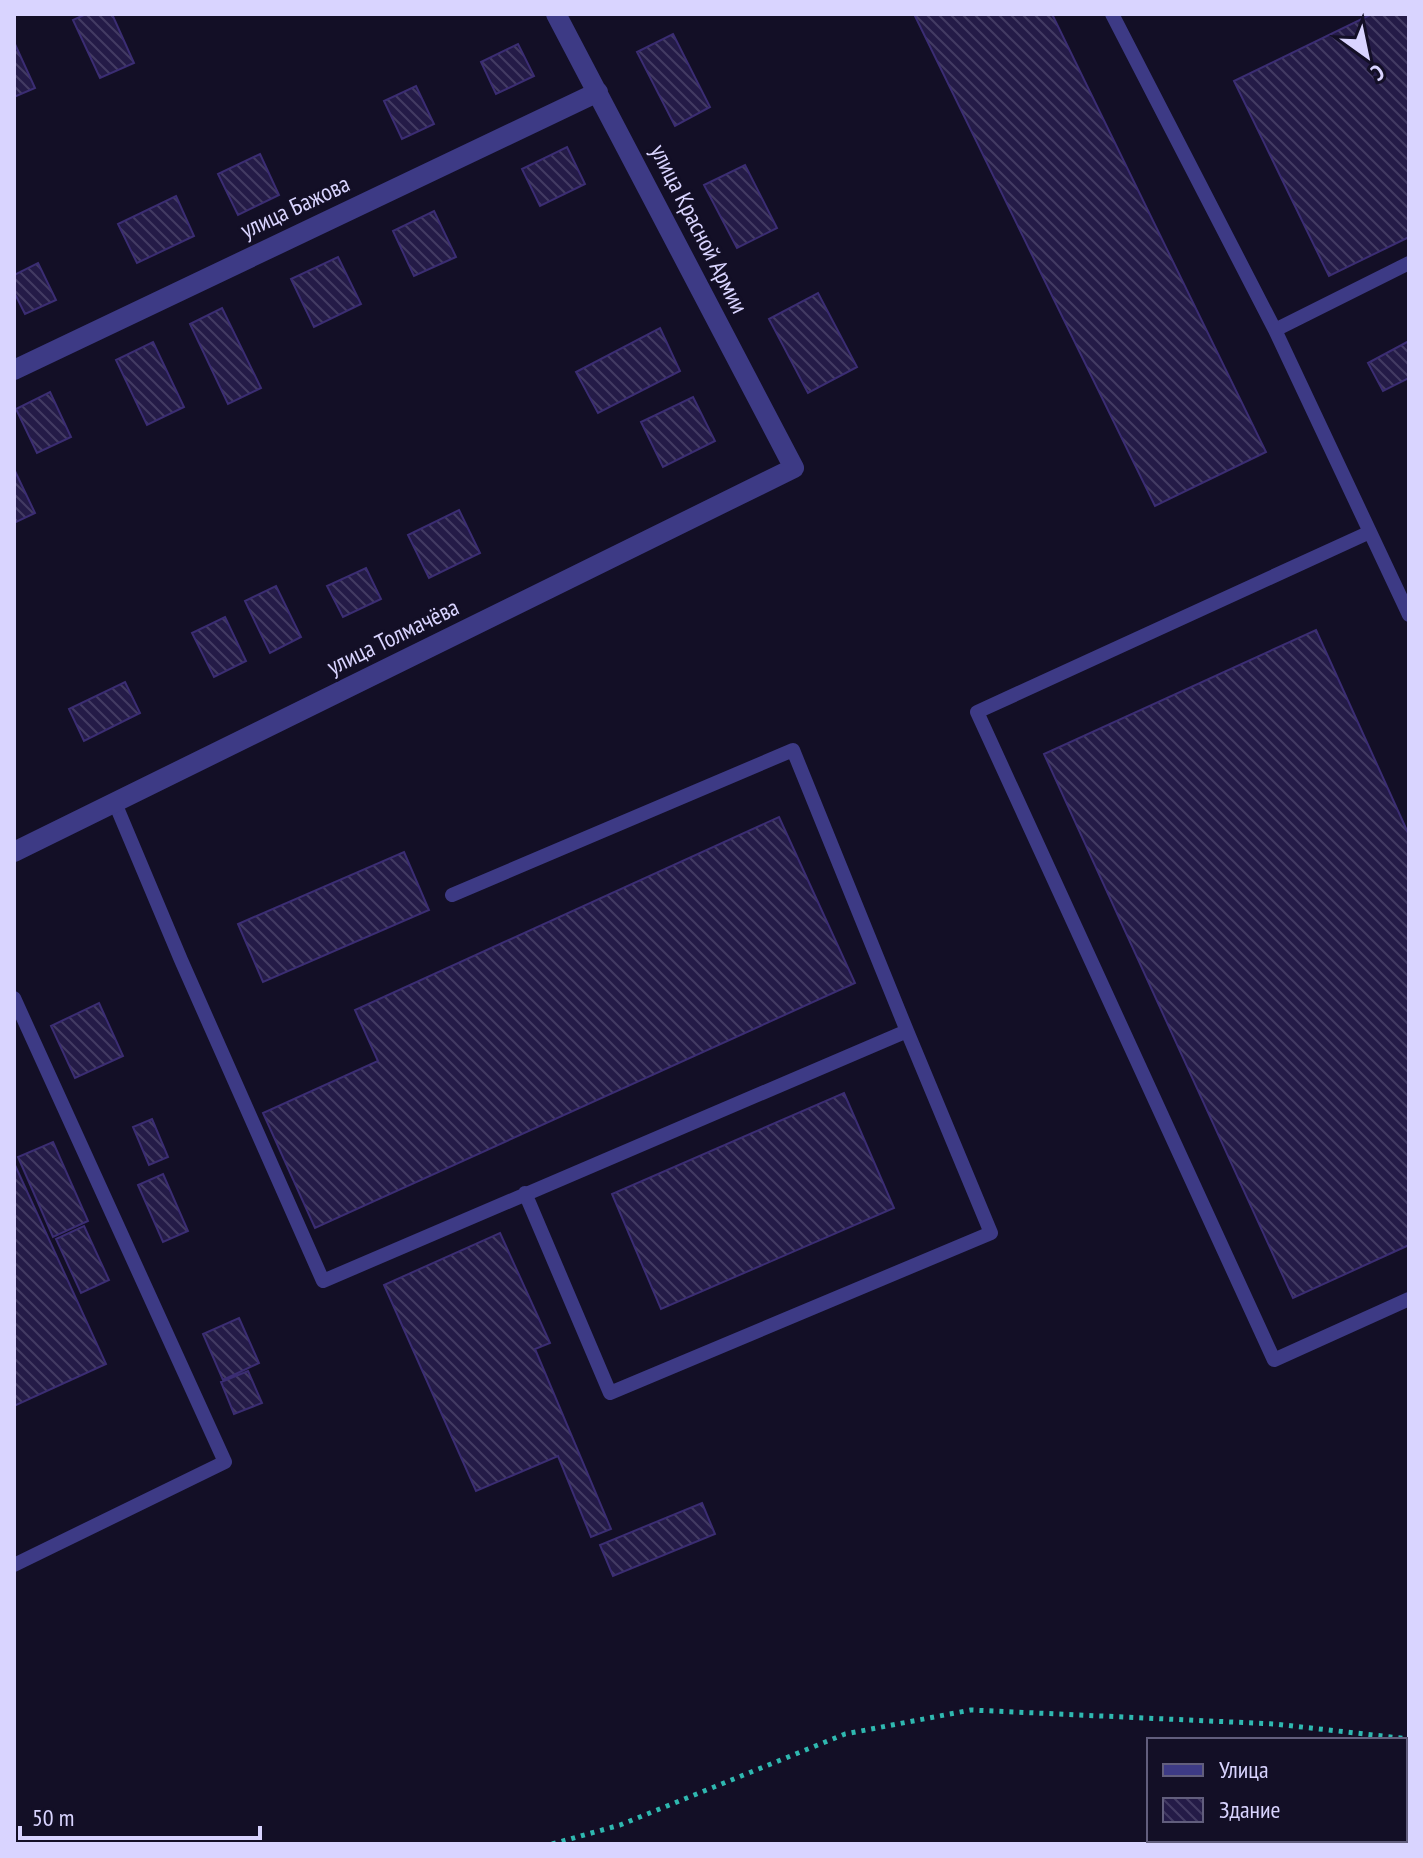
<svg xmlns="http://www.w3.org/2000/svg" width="1423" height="1858" font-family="'PT Sans Narrow',sans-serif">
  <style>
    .building { fill: url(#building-back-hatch); stroke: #3b2d73; stroke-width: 2 }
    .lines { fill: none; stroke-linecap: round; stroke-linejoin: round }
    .path { stroke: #2fb8b0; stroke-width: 5; stroke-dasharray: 4 6; stroke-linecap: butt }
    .service { stroke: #3d3a85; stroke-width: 14 }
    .minor { stroke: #3d3a85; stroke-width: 20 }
    .labels { text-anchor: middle; stroke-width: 6; stroke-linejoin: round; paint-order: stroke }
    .street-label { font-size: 24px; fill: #d9d4ff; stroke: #130f26 }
  </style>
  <defs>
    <pattern id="building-back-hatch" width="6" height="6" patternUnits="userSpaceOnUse" patternTransform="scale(2)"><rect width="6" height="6" fill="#241b47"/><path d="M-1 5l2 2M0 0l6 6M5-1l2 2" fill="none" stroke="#433b63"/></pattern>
  </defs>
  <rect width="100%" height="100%" fill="#130f26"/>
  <path class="building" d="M86,14h26l22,49 -34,15 -27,-58z
    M914,14h138l214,438 -111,54z
    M1372,14h37v223l-80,39 -95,-195z
    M673,34l37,73 -35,19 -38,-74z
    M14,42l21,46 -21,9z
    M518,44l16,32 -38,18 -15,-32z
    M416,86l18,38 -32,15 -18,-38z
    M567,147l18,37 -45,22 -18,-37z
    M260,154l19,41 -41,20 -20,-41z
    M745,165l32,63 -40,20 -33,-63z
    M176,196l18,40 -57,27 -19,-39z
    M434,211l22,46 -42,19 -21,-45z
    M338,257l23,47 -47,23 -23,-48z
    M38,263l18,37 -31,14 -11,-22v-17z
    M818,293l39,74 -49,26 -39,-74z
    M222,308l39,80 -33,16 -38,-80z
    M660,328l20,43 -82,42 -22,-41z
    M1409,341v37l-26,13 -15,-28z
    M153,342l31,65 -37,18 -31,-65z
    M50,392l21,45 -34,16 -21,-44z
    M693,397l22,44 -52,26 -22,-45z
    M14,469l21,44 -21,10z
    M459,510l21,43 -51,25 -21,-43z
    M366,568l15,31 -38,18 -16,-31z
    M276,586l25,51 -31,16 -25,-52z
    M225,617l21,44 -32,16 -22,-44z
    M1316,630l93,205v410l-116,53 -249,-544z
    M125,682l15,31 -56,28 -15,-32z
    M779,817l76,166 -540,245 -52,-115 115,-52 -23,-51z
    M404,852l25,58 -166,72 -25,-58z
    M99,1003l24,53 -48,22 -24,-52z
    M844,1093l50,115 -233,101 -49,-115z
    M152,1119l16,38 -19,8 -16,-38z
    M53,1142l35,79 -35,16 -35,-80z
    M14,1163l92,201 -92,42z
    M163,1174l25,57 -25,11 -25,-57z
    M84,1226l25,54 -28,13 -25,-54z
    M500,1233l50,110 -15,6 76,180 -20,8 -33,-81 -82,35 -92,-206z
    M239,1318l20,45 -36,17 -20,-46z
    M248,1371l14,32 -28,11 -13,-32z
    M702,1503l13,31 -102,42 -13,-31z"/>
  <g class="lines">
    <path class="path" d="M552,1844l68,-19 225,-91 126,-24 304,14 134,15"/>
    <path class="service" d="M1112,14l163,316 134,-67
      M1275,330l134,285
      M1370,532l-393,180 297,648 135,-61
      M115,803l66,157 142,321 584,-250 -114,-281 -341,145
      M14,998l211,464 -211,103
      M525,1193l85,200 381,-160 -84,-202"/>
    <path class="minor" d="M14,370l584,-278
      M14,852l780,-384 -238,-454"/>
  </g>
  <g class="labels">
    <g class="street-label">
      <text transform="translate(295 207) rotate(-25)" y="8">улица Бажова</text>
      <text transform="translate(699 229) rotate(63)" y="8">улица Красной Армии</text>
      <text transform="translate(393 637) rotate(-26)" y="8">улица Толмачёва</text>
    </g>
  </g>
  <rect width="1423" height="1858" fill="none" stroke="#d9d4ff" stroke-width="32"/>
  <rect x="1147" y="1738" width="260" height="104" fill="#130f26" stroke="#625e7d" stroke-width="2"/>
  <rect x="1163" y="1764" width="40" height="12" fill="#3d3a85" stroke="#625e7d" stroke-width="2"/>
  <text x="1219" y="1778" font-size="24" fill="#d9d4ff">Улица</text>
  <rect x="1163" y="1798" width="40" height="24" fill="url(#building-back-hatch)" stroke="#625e7d" stroke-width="2"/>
  <text x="1219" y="1818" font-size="24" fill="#d9d4ff">Здание</text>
  <g transform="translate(1367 56) rotate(147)" stroke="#130f26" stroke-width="6" paint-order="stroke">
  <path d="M0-6L14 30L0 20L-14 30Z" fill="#d9d4ff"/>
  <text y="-12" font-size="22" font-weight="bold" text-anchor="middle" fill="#d9d4ff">С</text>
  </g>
  <path d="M20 1826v12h240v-12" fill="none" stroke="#d9d4ff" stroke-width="4"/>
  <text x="32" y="1826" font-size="24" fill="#d9d4ff" stroke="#130f26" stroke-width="6" paint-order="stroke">50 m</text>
</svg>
